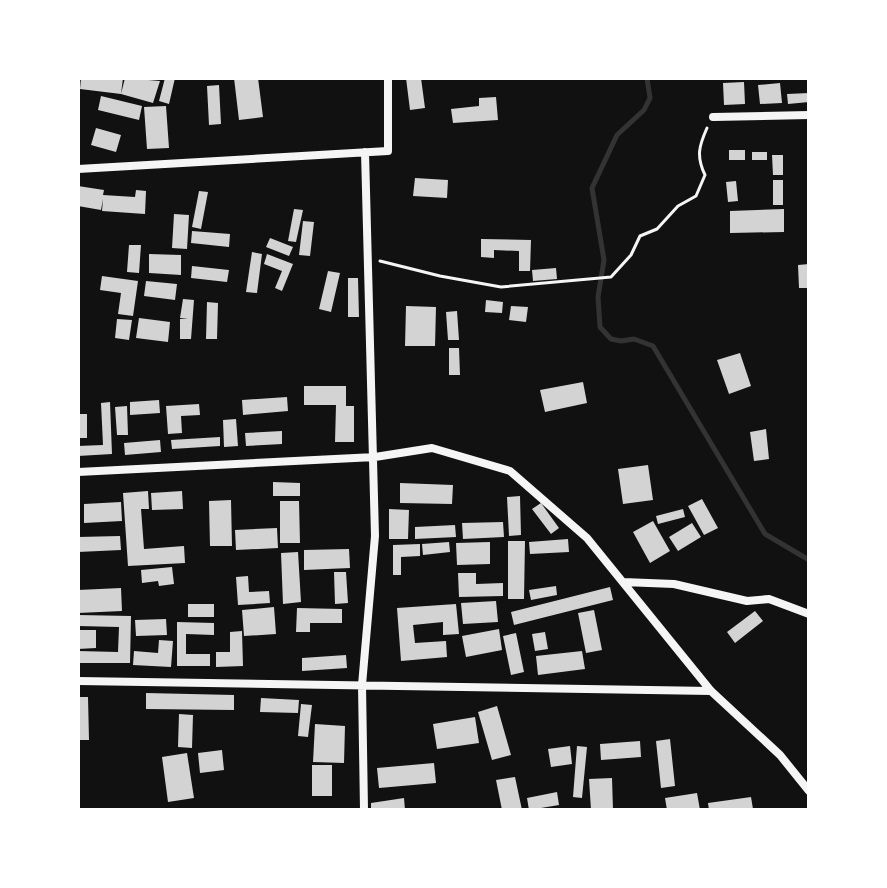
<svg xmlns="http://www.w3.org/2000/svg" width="887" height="888" font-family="'Varela Round',sans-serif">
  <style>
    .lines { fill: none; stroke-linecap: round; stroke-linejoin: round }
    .stream { stroke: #333; stroke-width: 5 }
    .building { fill: #d3d3d3 }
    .path { stroke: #f5f5f5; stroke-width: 3 }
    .minor { stroke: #f5f5f5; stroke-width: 8 }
  </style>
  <rect width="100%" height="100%" fill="#111"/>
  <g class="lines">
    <path class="stream" d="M647,78l3,20 -6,12 -27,25 -25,53 12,72 -6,37 2,30 11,12 10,2 13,-2 19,7 112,188 44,26"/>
  </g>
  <path class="building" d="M81,78h42l-2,16 4,-16 35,3 -7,22 -32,-9 -41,-5z
    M165,78h10l-6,26 -10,-3z
    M234,78h24l5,39 -24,3z
    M406,78h15l4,30 -15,2z
    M744,82l1,22 -21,1 -1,-22z
    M780,83l2,20 -22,1 -2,-19z
    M219,85l2,39 -12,1 -2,-39z
    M809,93v9l-21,2 -1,-10z
    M101,96l41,10 -3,14 -41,-10z
    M496,97l2,23 -45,3 -2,-14 28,-3v-8z
    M166,106l3,42 -22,1 -3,-42z
    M96,128l25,7 -5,17 -25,-7z
    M729,150h16v10h-16z
    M752,152h15v8h-15z
    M772,155h11v20h-10z
    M415,178l33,2 -1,18 -34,-2z
    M773,180h10v25h-10z
    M736,181l2,20 -10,1 -2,-20z
    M78,186l26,4 -1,5 32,2 1,-7 10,1 -1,23 -43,-3 1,-12 -2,11 -23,-4z
    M199,191l9,1 -7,37 -9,-2z
    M294,209l9,1 -7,32 -8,-1z
    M784,209v23l-54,1v-22z
    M174,214l15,1 -2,34 -15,-1z
    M303,221l11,1 -4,34 -11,-1z
    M192,231l38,3 -1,13 -38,-4z
    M270,238l23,9 -4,9 -23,-9z
    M481,239l50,1 -1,31h-11v-20l-25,-1v8l-13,-1z
    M129,245h12l-2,28 -12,-1z
    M252,252l10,2 -5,39 -11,-1z
    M149,254l32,1v20l-32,-2z
    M267,254l26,10 -11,27 -7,-3 7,-17 -18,-7z
    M809,264v24h-10l-1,-23z
    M192,266l37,4 -2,12 -36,-4z
    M556,268l1,11 -24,2 -1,-11z
    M328,271l12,2 -9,39 -12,-3z
    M102,276l36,5 -5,35 -15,-2 3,-21 -21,-3z
    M348,278h10l1,39h-11z
    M146,281l31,3 -2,16 -31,-4z
    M183,299l11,1 -3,39h-11v-20h8l-8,-1z
    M486,300l17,2 -1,11 -17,-1z
    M207,302l11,1 -1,36h-11z
    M406,306l30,1 -1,39h-30z
    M511,306l17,1 -2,15 -17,-2z
    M457,311l2,29h-11l-2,-28z
    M139,318l31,4 -2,20 -32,-4z
    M117,319l15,1 -3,20 -14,-2z
    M449,348h10l1,27h-11z
    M740,353l11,33 -22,8 -12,-34z
    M583,382l4,21 -42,9 -5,-22z
    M304,386h42v20h8v36h-19l1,-37h-32z
    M287,397l1,14 -45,4 -1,-15z
    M159,400l1,13 -30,2v-13z
    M110,402l2,52 -34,2v-10l25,-1 -2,-42z
    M199,404l1,11 -19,1 1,17 -14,1 -2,-28z
    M127,406l1,29h-11l-2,-28z
    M78,414h9v24h-9z
    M236,419l2,27 -14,1 -1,-27z
    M766,429l3,30 -15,2 -4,-29z
    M282,431v13l-36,2 -1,-13z
    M220,437v9l-48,3 -1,-9z
    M160,440l1,12 -36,3 -1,-12z
    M648,465l5,35 -30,4 -5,-35z
    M273,482l27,1v13h-27z
    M400,483l53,2 -1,19 -52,-1z
    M148,491l1,18h-8l3,40 40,-3 1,17 -57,3 -5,-73z
    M182,491l1,18 -31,1 -1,-17z
    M520,496l1,39 -12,1 -2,-39z
    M702,499l16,29 -14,7 -16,-29z
    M231,500l1,46h-22l-1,-45z
    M280,501h19l1,42h-20z
    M121,502l1,19 -38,2v-19z
    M541,503l18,25 -8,6 -19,-25z
    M389,509l20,1 -1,29h-19z
    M683,509l2,8 -27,7 -2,-8z
    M653,521l17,30 -20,12 -17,-31z
    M503,522l1,15 -41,2 -1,-16z
    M692,523l9,14 -23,14 -9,-14z
    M455,525l1,12 -41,2v-12z
    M277,528l1,20 -42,2 -1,-20z
    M120,536l1,14 -43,2v-15z
    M568,539l1,13 -39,2 -1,-12z
    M508,541h17l-1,58h-16z
    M449,542l1,10 -27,3 -1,-11z
    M490,542v22l-33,1 -1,-22z
    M420,544v12l-19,1v18h-8v-30z
    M349,549l1,19 -46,2v-20z
    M298,552l3,50 -18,2 -2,-51z
    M172,567l2,17 -15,2 -1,-5 -16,2 -1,-13z
    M334,572h12l2,31 -13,1z
    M458,573h18v11l27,-1v13l-44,1z
    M248,576l1,16 20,-1 1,12 -32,2 -2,-28z
    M556,586l1,9 -26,5 -2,-10z
    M610,587l3,13 -99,25 -3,-13z
    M121,588l1,23 -44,2v-23z
    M496,601l2,21 -35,2 -2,-21z
    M188,604h26v13h-26z
    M456,604l3,30 -16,1v-13l-30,3 2,18 31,-2 1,16 -46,4 -4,-53z
    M274,607l2,27 -32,2 -2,-26z
    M297,608l45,1v14h-32v9h-14z
    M594,610l8,40 -16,3 -8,-40z
    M755,611l8,10 -28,22 -8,-11z
    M78,615l53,1 -1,47h-52v-12l40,1 1,-25 -41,-1z
    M166,619l1,16 -31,1 -1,-16z
    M177,622l37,1v12l-28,-1v20h24v12h-33z
    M499,629l3,21 -36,7 -4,-21z
    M78,630h18v18l-18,1z
    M242,631l1,35 -27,1v-15h14v-20z
    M545,632l3,17 -13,2 -3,-17z
    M516,633l8,39 -13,3 -8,-39z
    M159,640l14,1 -2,26 -38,-2 1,-14 24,2z
    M582,651l3,18 -47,6 -2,-19z
    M346,655l1,13 -45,3v-13z
    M146,693l88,2v15l-88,-1z
    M78,697h10l1,43h-11z
    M261,698l38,2 -1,13 -38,-1z
    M301,704l11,1 -4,32 -10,-1z
    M497,706l14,49 -19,5 -14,-48z
    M179,714l14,1 -1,33 -14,-1z
    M475,717l4,26 -42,6 -4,-25z
    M315,724l30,2 -1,37 -31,-1z
    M670,739l5,47 -14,2 -5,-47z
    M640,741l1,16 -40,3 -1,-16z
    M570,746l2,18 -21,3 -3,-18z
    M577,746l10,1 -5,51 -9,-1z
    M222,750l2,20 -24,3 -2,-20z
    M187,753l7,45 -26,4 -6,-45z
    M434,763l2,20 -57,5 -2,-20z
    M312,765h20v31h-20z
    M515,777l7,33h-20l-6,-30z
    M612,778l1,32h-22l-2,-31z
    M557,792l2,13 -30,5 -2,-12z
    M697,793l3,17h-33l-2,-12z
    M751,797l2,12 -44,1 -1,-7z
    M404,798l1,12h-34v-7z"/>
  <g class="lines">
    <path class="path" d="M380,261l60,15 61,11 110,-10 20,-22 9,-19 17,-7 21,-23 18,-10 9,-21c-9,-19 -6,-29 2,-47"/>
    <path class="minor" d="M713,117l96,-2
      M78,169l310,-18v-73
      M78,472l297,-15 57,-9 78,23 77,67 124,153 69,64 29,36
      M623,582l51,2 73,17 22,-2 40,15
      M78,681l633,10
      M364,810l-2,-125 13,-149 -10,-384"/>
  </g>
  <rect width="887" height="888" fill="none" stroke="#ffffff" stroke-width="160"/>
</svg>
